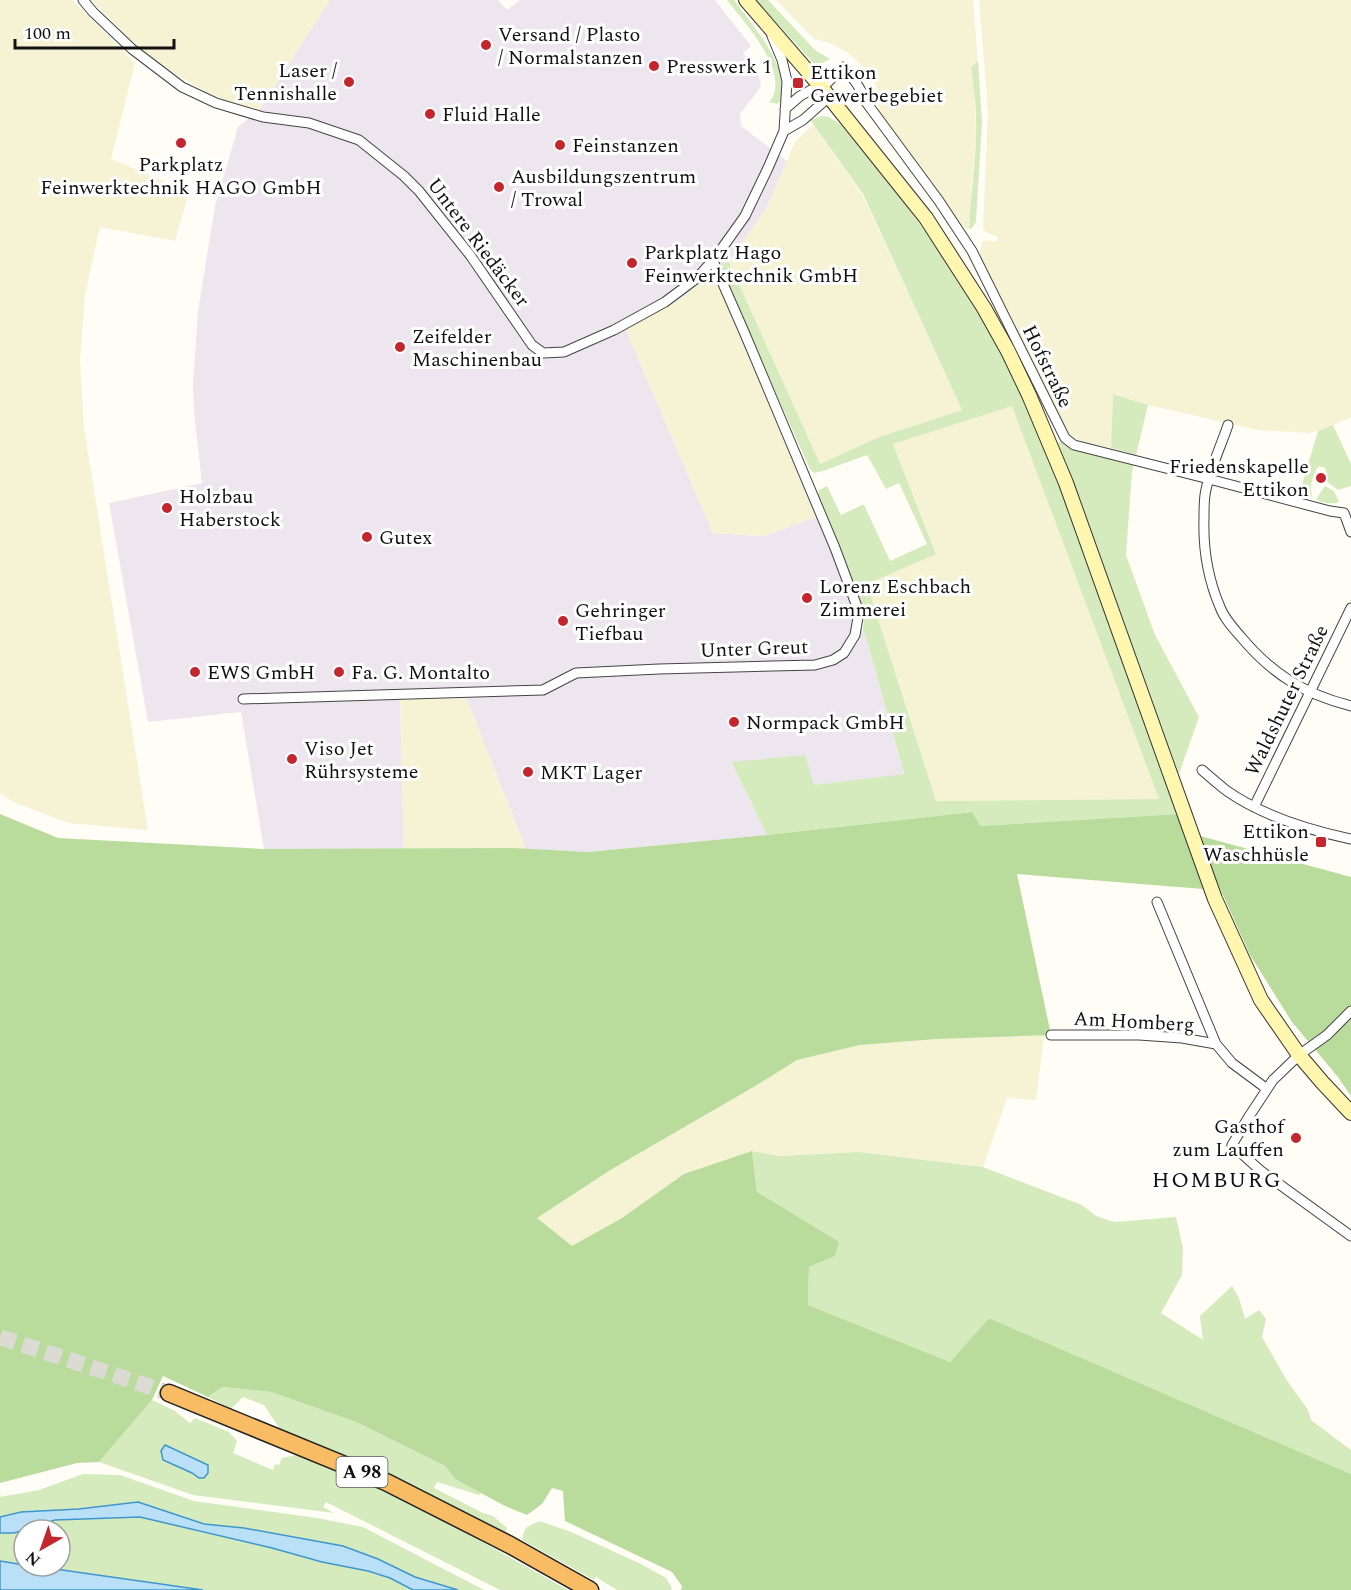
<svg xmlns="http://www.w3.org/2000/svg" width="1351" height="1590" font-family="Spectral,serif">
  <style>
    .industrial { fill: #eee6ef }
    .farmland { fill: #f6f3d4 }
    .green { fill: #d5ebbd; fill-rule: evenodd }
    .forest { fill: #b9dc9c }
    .water { fill: #b9e0f7; stroke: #3f96cf; stroke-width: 1.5 }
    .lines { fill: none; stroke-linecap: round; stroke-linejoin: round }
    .trunk-tunnel { stroke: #dbdad3; stroke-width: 16; stroke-dasharray: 16 8; stroke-linecap: butt }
    .minor-casing { stroke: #444; stroke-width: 11 }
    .secondary-casing { stroke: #333; stroke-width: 16 }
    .trunk-casing { stroke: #222; stroke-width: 19 }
    .minor { stroke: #fff; stroke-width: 9 }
    .secondary { stroke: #fff6b0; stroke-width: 14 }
    .trunk { stroke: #f7bc64; stroke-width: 16 }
    .poi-dot { fill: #c4262e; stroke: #fff; stroke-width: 2 }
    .labels { text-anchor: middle; stroke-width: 6; stroke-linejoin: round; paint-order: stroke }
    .shield { fill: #fff; stroke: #585858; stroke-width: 1.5 }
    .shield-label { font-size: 18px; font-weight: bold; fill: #111 }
    .poi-label { font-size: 20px; fill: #111; stroke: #fff; text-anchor: start }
    .street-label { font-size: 20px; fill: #111; stroke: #fff }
    .quarter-label { font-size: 22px; letter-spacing: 1.5px; fill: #111; stroke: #fff }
  </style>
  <rect width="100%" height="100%" fill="#fffdf5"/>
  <path class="industrial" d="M330,0h168l9,10 13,-10h195l36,46 -8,7 11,14 7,15 -1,6 -20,26 1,12 46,35 -19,45 -39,56 -21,16 -4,1 -19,17 -59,34 87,203 51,3 55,-20 48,125 37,134 -90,10 -83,-22 36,72 -179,17 -62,-3 -60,-151 -66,2 4,149h-140l-23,-137 -93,10 -39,-219 93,-20 -8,-70 -1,-29 5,-73 17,-105 23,-79 21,-17z"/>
  <path class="farmland" d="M0,0h72l63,63 -24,96 78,33 -14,49 -75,-14 -15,68 -5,65 4,67 64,403 -79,-7 -56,-21 -13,-9z
    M91,0h239l-71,110 -27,-7 -24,-10 -43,-25 -31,-24z
    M776,0h197l5,61 -7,6 3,19 2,49 -5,55 -2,39h-3l-9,-7 -49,-73 -28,-32 -4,-32 -6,-12 -23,-21 -17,-9 -16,-4z
    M979,0h372v417l-26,12 -16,4 -51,-3 -110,-25 -35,-11 -2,54 -30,-7 -11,-7 -8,-10 -81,-163 -1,-6 2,-12 3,-3 11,2 2,-5 -13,-5 -2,-3 5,-118z
    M813,125l49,69 100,216 -83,27 -59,27 -91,-202 39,-56 27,-64z
    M707,278l7,1 4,7 101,230 -55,20 -51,-3 -87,-203 59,-34 19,-17z
    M1012,405l147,394 -223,2 -69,-217 69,-31 -43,-109z
    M466,698l60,151h-122l-4,-150z
    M1051,1035l-7,2 -8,63 -29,-2 -24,69 -124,-15 -81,4 -26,-5 -130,67 -50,28 -35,-28 75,-49 145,-84 40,-25 63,-15 77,-6z"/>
  <path class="green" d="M727,0h7c16,22 41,50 47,77 2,8 1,16 0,24l-4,3 -8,-2c24,-27 -25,-80 -42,-102z
    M756,0h12l47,50 15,9 -14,7z
    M978,61l4,61 -6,100 -4,6 -3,1c1,-31 6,-61 7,-93 1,-22 -2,-47 -5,-69z
    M822,116l7,1 11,7c54,64 108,132 149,205 44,76 73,160 103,242 29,81 58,162 87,243l-200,12 -7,-14 -205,23 -36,-73 74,-7 9,30 90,-11 -37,-133 -4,-11 1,-11 -46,-124 1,-5 8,-4 14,29 21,-10h2l26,56 37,-17 -28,-61 -13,6 -19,-34 -44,16 -9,2 -4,-4 -87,-193 -2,-11 8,-3 91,202 59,-27 83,-27 -99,-216 -53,-74zM1012,406l147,393 -223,2 -69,-217 69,-30 -43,-110z
    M1113,394l35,11 -12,50 -25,-7z
    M1333,425l18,39v22l-13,4 -12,-9c1,-7 2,-16 -8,-14 -5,7 -9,20 -6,28l-1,3 -2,1 -10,-4 19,-64z
    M1064,441l15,10 55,13 -2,8 -6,83 29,80 44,82 -20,57 -105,-291 -16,-40z
    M1325,486l9,5 5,11c-7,2 -17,2 -23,-3z
    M752,1151l26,5 81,-4 124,15 99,38 14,11 18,6 62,-5 7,31 -1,27 -21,38 42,27 -3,-24 32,-30 7,12 6,21 14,-9 7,9 -4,18 24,42 22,31 3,10 40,30v24l-362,-156 -39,44 -142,-57 1,-38 26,-11 3,-14 -81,-50z
    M222,1387l49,5 85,30 89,44 10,13 26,14 -2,2 -42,-13 -3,6 49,25 10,3 14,12 -2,5 -116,-58 -107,-43 -18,-27 -21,-8 -12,12 -23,-12z
    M152,1400l23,11 15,12 5,-5 34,14 8,9 -4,12 40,17 2,-6 4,1 3,-7 15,-3 86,36 65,32 120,67h-68l-174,-88 -3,5 11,6 -141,-18 -94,-33z
    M83,1474l37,1 74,26 123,17 46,9 121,63h-26l-43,-13 -37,-18 -35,-13 -99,-18 -40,-4 -66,-22 -59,7 -58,3 -21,5v-20l39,-7z
    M140,1517l132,31 50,14 46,9 22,7 23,12h-210l-169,-24h26v-36h-36v35l-24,-4v-28h14l41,-13z
    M540,1521l31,11 70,32 25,14 6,10 -1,2h-54l-21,-13 -2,3 -72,-40c2,-14 6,-14 18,-19z"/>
  <path class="forest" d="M972,812l8,14 199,-12 24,75 -186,-15 34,161 -114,4 -77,6 -63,15 -40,25 -145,84 -75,49 35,28 50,-28 62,-44 68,-23 5,41 82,50 -4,14 -26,11 -1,38 142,57 39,-44 362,156v116h-670l1,-4 -10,-14 -107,-51 -2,-30 -11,-3 -10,16 -15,11 -22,-9 -50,-27 -10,-13 -89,-44 -85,-30 -49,-5 -14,10 -45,-21 -11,24 -53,62 -22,1 -77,20v-669l58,24 206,11 249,-1 75,4 179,-17z
    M1200,836l151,41v219l-13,-19 -46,-55 -42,-67 -37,-82z"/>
  <path class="water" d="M165,1445l43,20v8l-4,5h-5l-7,-5 -29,-13 -2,-9z
    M138,1502l66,22 40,4 99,18 35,13 37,18 43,13h-45l-23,-12 -22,-7 -46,-9 -50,-14 -132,-31 -85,3 -41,13h-14v-16l21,-5 58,-3z
    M0,1561l24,4v1h10l169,24h-203z"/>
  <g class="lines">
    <path class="trunk-tunnel" d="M0,1337l169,56"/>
    <defs>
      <path id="minor" d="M83,0l10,12 39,37 50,38 34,16 47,14 46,6 50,17 45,36 15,15 51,64 62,90 11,8 21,-1 50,-22 51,-28 32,-24 18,-20 30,-42 23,-48 16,-37 3,-50 -5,-21 -10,-24
        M785,109l15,-13 11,-6 11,-2 21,-21c11,11 18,21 23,35l73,99 33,50 93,187 9,7 8,2 127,32 121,32 14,2
        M784,131l19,-11 26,-23
        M1228,425c-7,21 -20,48 -23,70 -1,7 -1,15 -1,23 -1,30 4,61 16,89 4,11 13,21 21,30 31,37 63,57 110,69
        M1344,513l7,19
        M243,699l300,-9 33,-17 83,-4 156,-4 18,-5 11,-7 11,-18 4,-23 -24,-64 -90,-214 -32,-73
        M1202,770c8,7 16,14 25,21 36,25 81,39 124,48
        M1254,807l97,-199
        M1157,902l59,142
        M1351,1011l-24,24 -28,20 -26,25 -25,38 -16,27 29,26 90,65
        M1051,1035h88l43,3 34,6 16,19 35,26"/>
      <path id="secondary" d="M746,0l76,88 104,130 58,90 24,43 21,44 37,88 149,416 46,101 38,55 23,27 29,31"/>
      <path id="trunk" d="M169,1393l217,89 124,63 80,45"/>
    </defs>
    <use href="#minor" class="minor-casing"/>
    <use href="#secondary" class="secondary-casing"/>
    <use href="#trunk" class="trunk-casing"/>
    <use href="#minor" class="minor"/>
    <use href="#secondary" class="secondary"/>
    <use href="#trunk" class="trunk"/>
  </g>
  <g class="poi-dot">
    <circle cx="486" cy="45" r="6"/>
    <circle cx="654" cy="66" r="6"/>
    <circle cx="349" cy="82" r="6"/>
    <rect x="792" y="77" width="12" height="12" rx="3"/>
    <circle cx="430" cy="114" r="6"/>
    <circle cx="181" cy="143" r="6"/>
    <circle cx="560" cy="145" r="6"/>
    <circle cx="499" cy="187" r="6"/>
    <circle cx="632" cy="263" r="6"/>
    <circle cx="400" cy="347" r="6"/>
    <circle cx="1321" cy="478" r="6"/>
    <circle cx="167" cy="508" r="6"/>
    <circle cx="367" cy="537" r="6"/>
    <circle cx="807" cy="598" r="6"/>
    <circle cx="563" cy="621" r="6"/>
    <circle cx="195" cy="672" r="6"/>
    <circle cx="339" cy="672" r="6"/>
    <circle cx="734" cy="722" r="6"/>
    <circle cx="292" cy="759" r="6"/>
    <circle cx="528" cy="772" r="6"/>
    <rect x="1315" y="836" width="12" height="12" rx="3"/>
    <circle cx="1296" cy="1138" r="6"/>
  </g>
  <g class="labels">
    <rect class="shield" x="336.5" y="1457" width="51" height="30" rx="4.5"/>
    <g class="shield-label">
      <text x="362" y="1478">A 98</text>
    </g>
    <g class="poi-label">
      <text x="498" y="41">Versand / Plasto<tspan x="498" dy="23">/ Normalstanzen</tspan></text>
      <text x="666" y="73">Presswerk 1</text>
      <text x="337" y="77" text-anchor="end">Laser /<tspan x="337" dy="23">Tennishalle</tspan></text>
      <text x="810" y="79">Ettikon<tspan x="810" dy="23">Gewerbegebiet</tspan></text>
      <text x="442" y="121">Fluid Halle</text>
      <text x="572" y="152">Feinstanzen</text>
      <text x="181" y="171" text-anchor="middle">Parkplatz<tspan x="181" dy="23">Feinwerktechnik HAGO GmbH</tspan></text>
      <text x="511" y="183">Ausbildungszentrum<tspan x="511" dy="23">/ Trowal</tspan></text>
      <text x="644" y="259">Parkplatz Hago<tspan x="644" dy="23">Feinwerktechnik GmbH</tspan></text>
      <text x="412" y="343">Zeifelder<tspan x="412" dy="23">Maschinenbau</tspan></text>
      <text x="1309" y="473" text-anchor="end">Friedenskapelle<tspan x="1309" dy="23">Ettikon</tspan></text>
      <text x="179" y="503">Holzbau<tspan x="179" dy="23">Haberstock</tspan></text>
      <text x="379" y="544">Gutex</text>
      <text x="819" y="593">Lorenz Eschbach<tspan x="819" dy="23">Zimmerei</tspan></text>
      <text x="575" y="617">Gehringer<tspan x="575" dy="23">Tiefbau</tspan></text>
      <text x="207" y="679">EWS GmbH</text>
      <text x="351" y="679">Fa. G. Montalto</text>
      <text x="746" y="729">Normpack GmbH</text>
      <text x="304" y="755">Viso Jet<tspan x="304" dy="23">Rührsysteme</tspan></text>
      <text x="540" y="779">MKT Lager</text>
      <text x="1309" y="838" text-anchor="end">Ettikon<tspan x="1309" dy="23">Waschhüsle</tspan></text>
      <text x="1284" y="1133" text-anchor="end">Gasthof<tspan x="1284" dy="23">zum Lauffen</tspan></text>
    </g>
    <g class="street-label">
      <text transform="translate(479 242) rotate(53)" y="7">Untere Riedäcker</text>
      <text transform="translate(1048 366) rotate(64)" y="7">Hofstraße</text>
      <text transform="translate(754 648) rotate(-2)" y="7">Unter Greut</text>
      <text transform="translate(1286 700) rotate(-64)" y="7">Waldshuter Straße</text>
      <text transform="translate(1134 1021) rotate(3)" y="7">Am Homberg</text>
    </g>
    <g class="quarter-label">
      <text x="1217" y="1187">HOMBURG</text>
    </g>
  </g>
  <g transform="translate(42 1548) rotate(220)"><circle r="28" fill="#ffffff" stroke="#a0a0a0" stroke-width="1.5"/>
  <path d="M0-4.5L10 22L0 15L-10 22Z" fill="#c4262e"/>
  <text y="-9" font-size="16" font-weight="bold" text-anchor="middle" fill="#111111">N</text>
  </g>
  <path d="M15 39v9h159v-9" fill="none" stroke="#111111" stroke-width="3"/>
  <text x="24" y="39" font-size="18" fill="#111111" stroke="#ffffff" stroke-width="4.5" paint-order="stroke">100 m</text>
</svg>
